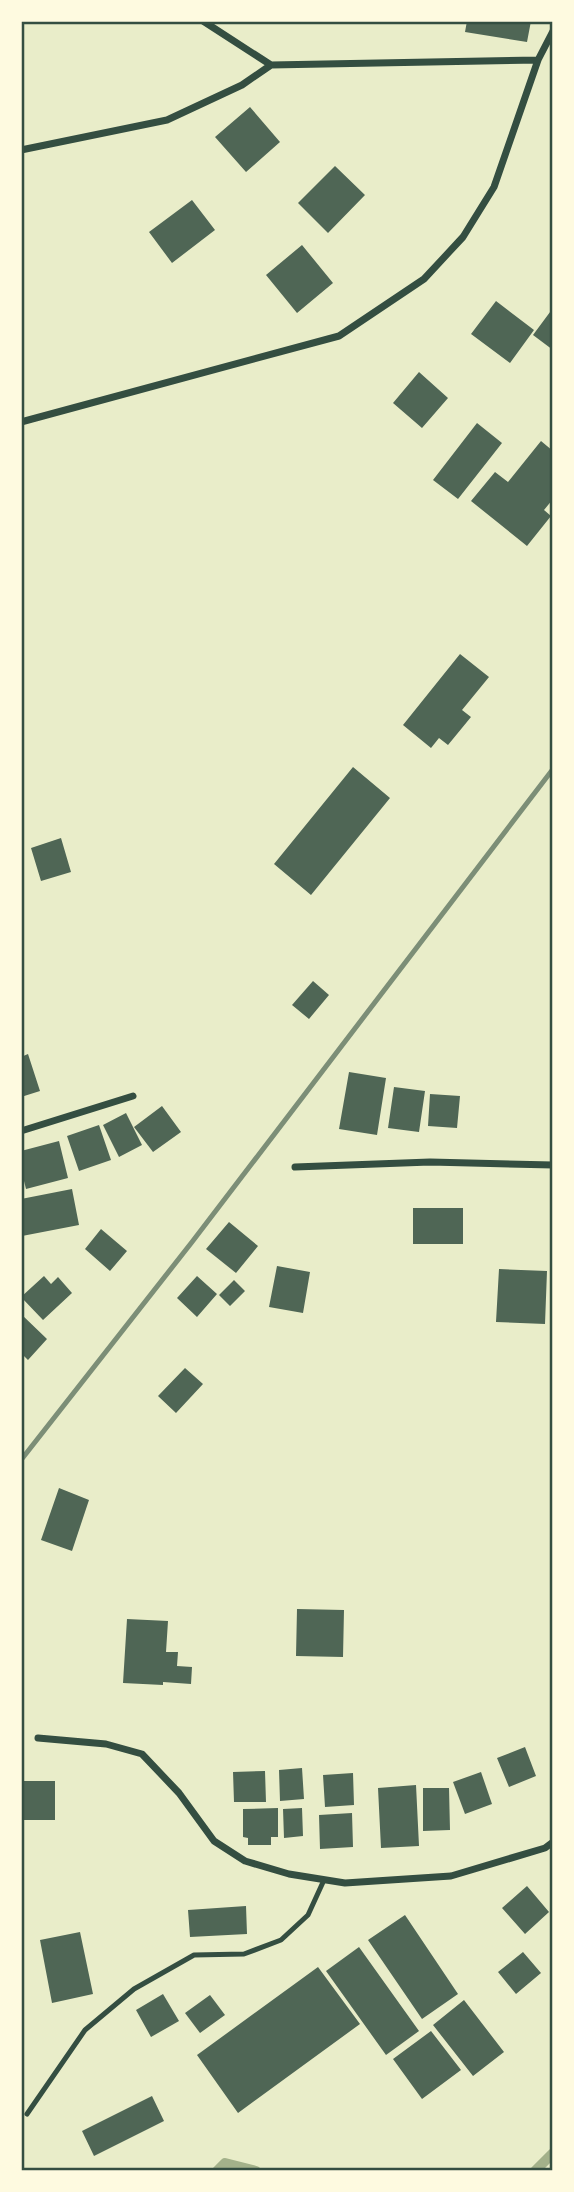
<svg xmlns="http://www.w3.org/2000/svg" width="574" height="2192" font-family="Arial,sans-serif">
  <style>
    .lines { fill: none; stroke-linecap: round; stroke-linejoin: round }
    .stream { stroke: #a3b18a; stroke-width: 10 }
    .building { fill: #4f6655 }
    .service { stroke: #344e41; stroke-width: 5 }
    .minor { stroke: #344e41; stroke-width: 7 }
    .rail { stroke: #7c8e77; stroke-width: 5 }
    .neatline { fill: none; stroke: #344e41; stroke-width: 2.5 }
  </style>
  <rect width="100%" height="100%" fill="#e9edc9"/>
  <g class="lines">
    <path class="stream" d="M217,2171l8,-8 31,8
      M535,2171l18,-18"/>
  </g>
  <path class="building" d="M467,21h64l-4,21 -62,-10z
    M250,107l30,35 -34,30 -31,-35z
    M335,166l30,29 -37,38 -30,-30z
    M192,200l23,30 -43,33 -23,-31z
    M302,245l31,38 -36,30 -31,-38z
    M496,301l38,29 -24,33 -39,-29z
    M553,308v42l-20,-15z
    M419,372l29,26 -26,30 -29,-25z
    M477,423l25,20 -44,56 -25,-19z
    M541,441l12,10v48l-9,11 7,6 -24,30 -56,-45 24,-29 13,10z
    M460,654l29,23 -27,33 9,7 -23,28 -9,-7 -8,10 -28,-23z
    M353,767l37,31 -79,97 -37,-31z
    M61,838l10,34 -30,9 -10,-33z
    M313,981l16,14 -20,24 -17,-14z
    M28,1054l12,37 -19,6v-40z
    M349,1072l37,6 -9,57 -38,-6z
    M394,1087l31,4 -6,41 -31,-4z
    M430,1094l30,2 -3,32 -29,-2z
    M162,1106l19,26 -28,20 -19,-25z
    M126,1113l16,32 -23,12 -16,-32z
    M99,1125l12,35 -32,11 -12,-35z
    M59,1141l9,37 -42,11 -5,-20v-18z
    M72,1189l7,36 -57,11 -1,-37z
    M413,1208h50v36h-50z
    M229,1222l29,24 -22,27 -30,-24z
    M101,1229l26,22 -17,20 -25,-22z
    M277,1266l33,6 -7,41 -34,-6z
    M499,1269l48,2 -2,53 -49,-2z
    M44,1276l7,8 7,-7 14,16 -29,27 -22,-23z
    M197,1276l20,18 -20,23 -20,-19z
    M234,1280l11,11 -15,15 -11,-11z
    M21,1314l26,25 -19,21 -7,-7z
    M185,1368l18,16 -27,29 -18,-17z
    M59,1488l30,12 -17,51 -31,-11z
    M297,1609l47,1 -1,47 -47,-1z
    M127,1619l41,2 -2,31h12l-1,14 15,1 -1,17 -28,-2v3l-40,-2z
    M525,1747l11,29 -27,11 -12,-29z
    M302,1768l2,31 -24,2 -1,-31z
    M265,1771l1,31h-32l-1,-30z
    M481,1772l11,32 -27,10 -12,-32z
    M353,1773l1,32 -29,2 -2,-32z
    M21,1781h34v39h-34z
    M416,1785l3,61 -38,2 -3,-60z
    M423,1788h26l1,42 -27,1z
    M278,1808v29h-7v8h-23v-7l-5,-1v-28z
    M302,1808l1,28 -19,2 -1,-29z
    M352,1813l1,34 -33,2 -1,-34z
    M527,1886l22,26 -24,22 -23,-26z
    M246,1906l1,28 -57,3 -2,-27z
    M405,1915l53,79 -36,25 -54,-79z
    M80,1932l13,62 -41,9 -12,-63z
    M359,1947l60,84 -33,24 -60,-84z
    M523,1952l18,21 -25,21 -18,-22z
    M318,1967l42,57 -122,89 -41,-58z
    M163,1994l16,27 -28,16 -15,-27z
    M210,1995l15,20 -25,18 -15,-20z
    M464,2000l40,52 -31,24 -40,-51z
    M431,2031l30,39 -39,29 -29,-40z
    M152,2096l12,25 -70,35 -12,-25z"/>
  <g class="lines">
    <path class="service" d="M27,2114l58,-84 49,-41 60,-34 50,-1 37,-14 27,-25 16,-35"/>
    <path class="minor" d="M203,21l68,44
      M21,150l146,-30 75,-35 29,-20 267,-5
      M21,422l318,-86 85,-57 39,-42 31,-50 44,-127 15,-29
      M21,1131l112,-35
      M295,1167l135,-5 123,3
      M38,1738l68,6 36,10 37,39 35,48 31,20 44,13 56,9 106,-7 94,-28 8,-6"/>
    <path class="rail" d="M21,1460l171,-218 361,-473"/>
  </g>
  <rect width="574" height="2192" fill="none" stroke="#fefae0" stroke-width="46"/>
  <rect x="23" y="23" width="528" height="2146" class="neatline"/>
</svg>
